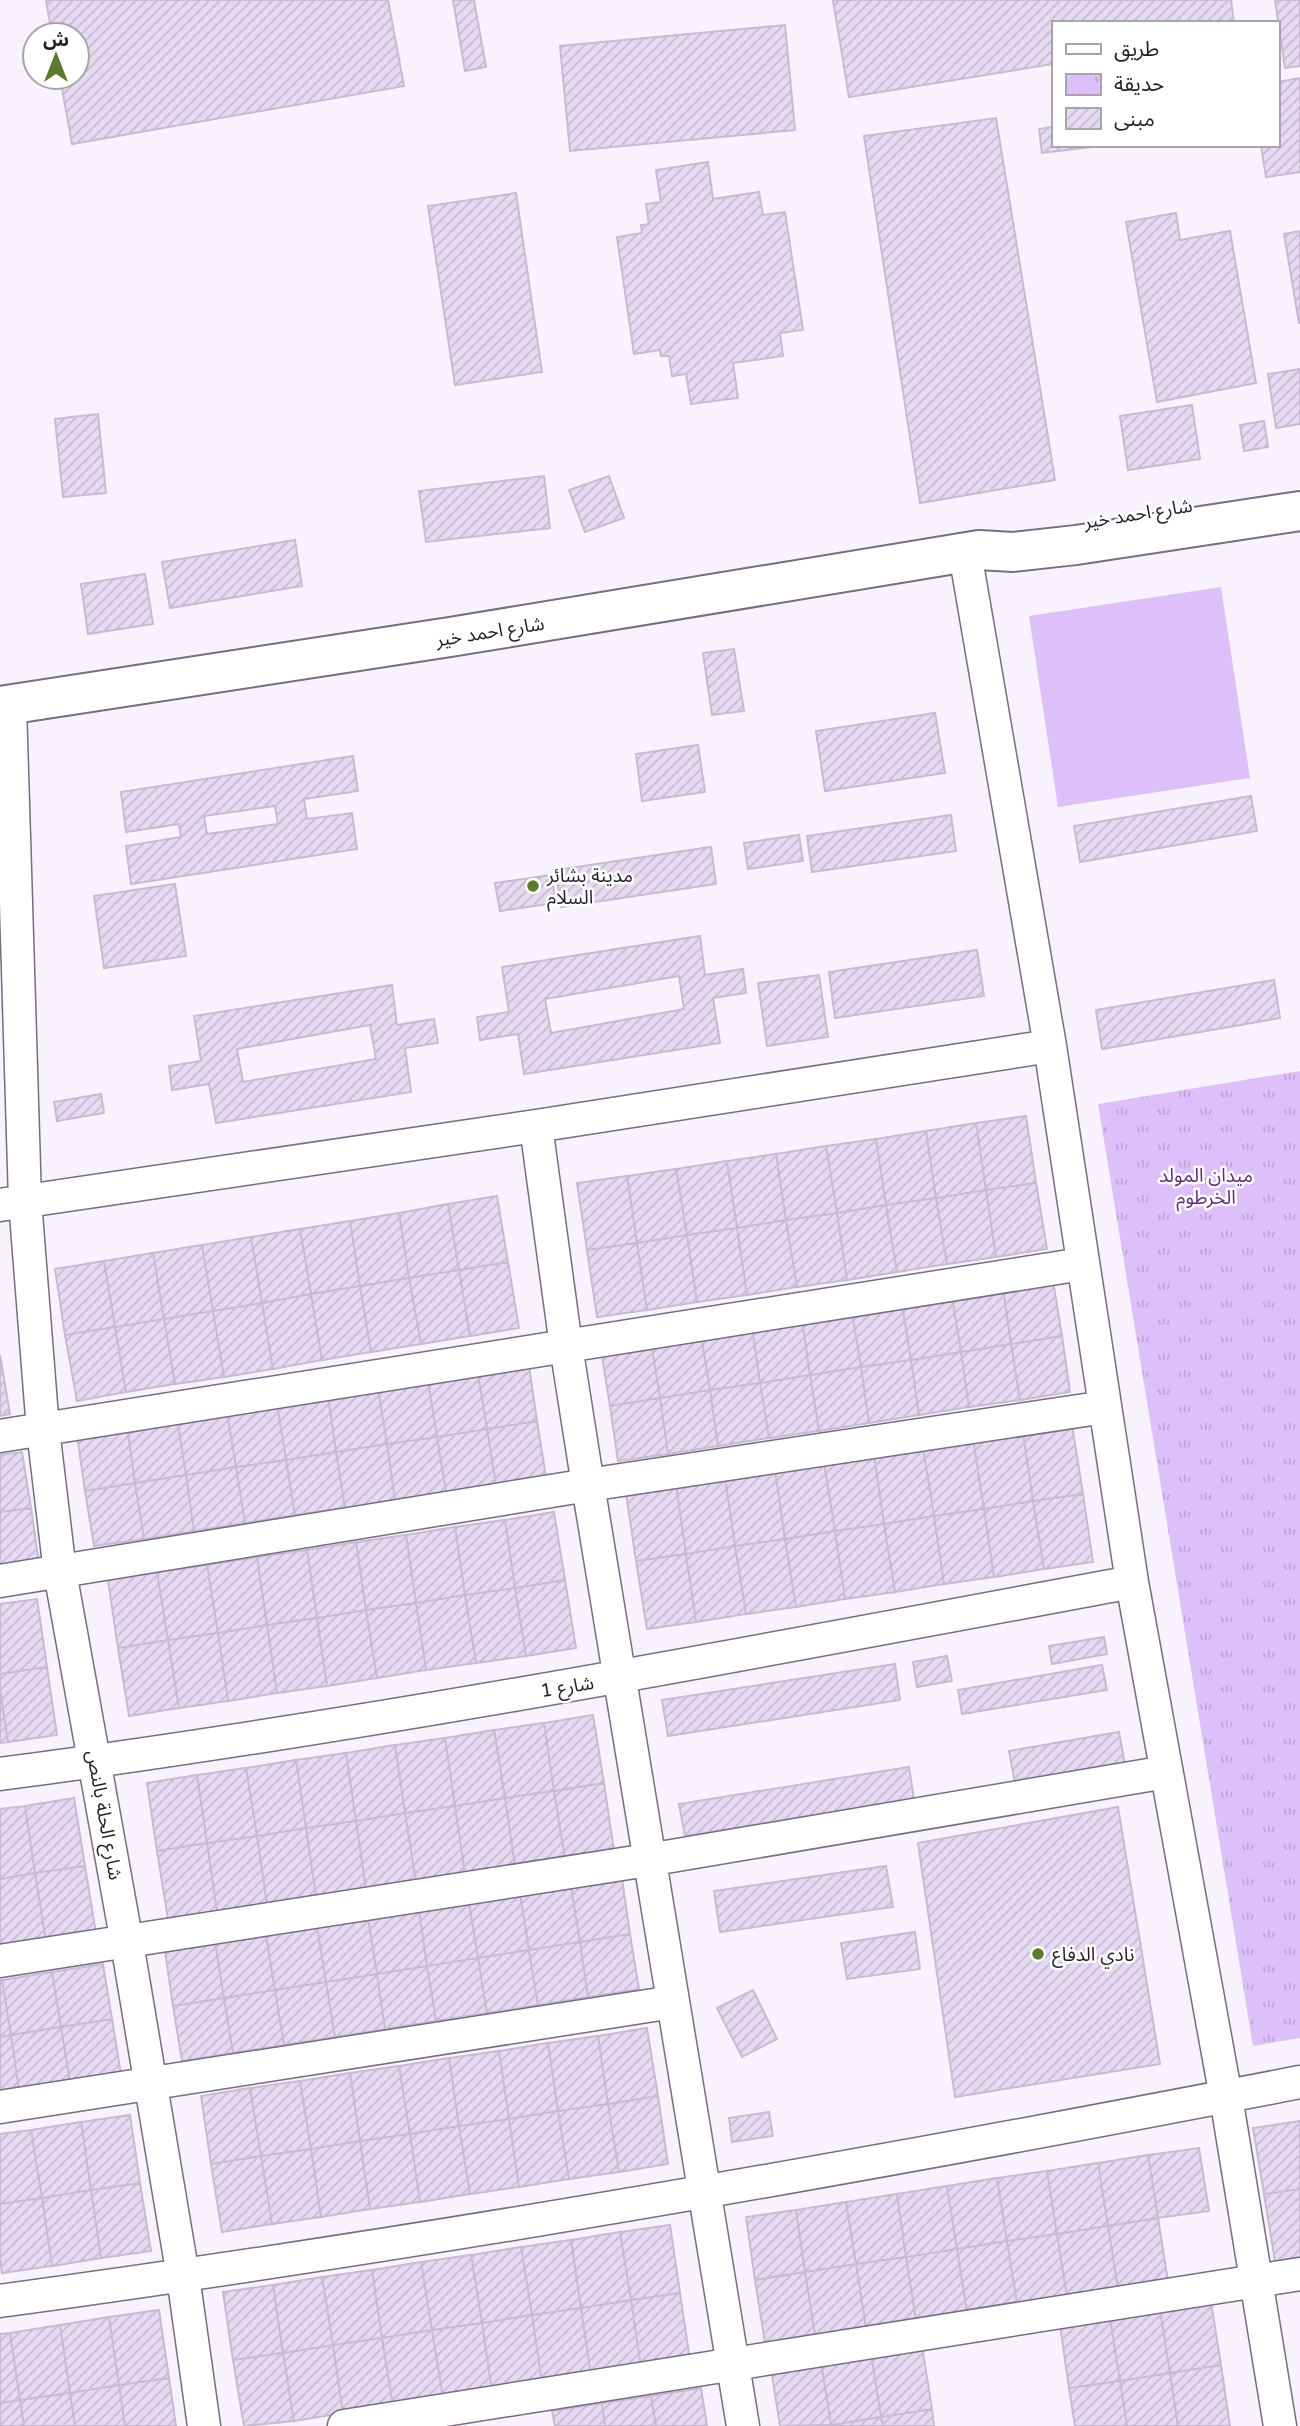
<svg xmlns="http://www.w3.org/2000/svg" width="1300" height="2426" font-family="'Varela Round','Noto Sans Arabic',sans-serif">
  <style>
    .grass { fill: #ddc0f9 }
    .park { fill: url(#park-tufts) }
    .building { fill: url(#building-hatch); stroke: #c6bbd2; stroke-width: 2; fill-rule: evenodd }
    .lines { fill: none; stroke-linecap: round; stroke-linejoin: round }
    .minor-casing { stroke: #776c82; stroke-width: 35 }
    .major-casing { stroke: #776c82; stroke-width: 42 }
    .minor { stroke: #fff; stroke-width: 32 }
    .major { stroke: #fff; stroke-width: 38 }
    .poi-dot { fill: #5d7a2f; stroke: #fff; stroke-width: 2.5 }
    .labels { text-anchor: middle; stroke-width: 5; stroke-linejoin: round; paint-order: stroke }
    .street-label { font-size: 19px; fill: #241f28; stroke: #fff }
    .poi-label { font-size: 19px; fill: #241f28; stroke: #fff; text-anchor: start }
    .park-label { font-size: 19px; fill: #5c2d80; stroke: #fff }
  </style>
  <defs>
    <pattern id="park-tufts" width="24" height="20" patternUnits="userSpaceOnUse" patternTransform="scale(1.75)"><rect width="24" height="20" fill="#ddc0f9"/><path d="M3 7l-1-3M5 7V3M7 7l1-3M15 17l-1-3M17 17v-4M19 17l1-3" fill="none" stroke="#bea5d5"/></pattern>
    <pattern id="building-hatch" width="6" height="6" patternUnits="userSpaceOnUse" patternTransform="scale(1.75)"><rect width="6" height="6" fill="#e5daf2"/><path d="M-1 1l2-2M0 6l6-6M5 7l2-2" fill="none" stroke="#c4bbd0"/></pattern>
  </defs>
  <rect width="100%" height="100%" fill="#f7f2fc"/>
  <path class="grass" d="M1221,587l29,191 -192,29 -29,-191z"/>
  <path class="park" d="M1300,1071v967l-47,8 -155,-942z"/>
  <path class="building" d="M46,0h342l16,86 -332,58 -12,-67h17v-42h-25z
    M453,0h21l12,67 -21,4z
    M833,0h398l3,23h-181v41l-204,33z
    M1275,0h25v66l-15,2z
    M785,25l10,105 -225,21 -10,-105z
    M1300,78v94l-34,5 -5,-32h16v-63z
    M996,118l59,362 -135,23 -56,-367z
    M1053,127v18h56l-67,8 -3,-24z
    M708,162l5,37 46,-7 4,23 22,-3 18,118 -23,3 3,23 -50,7 5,35 -47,6 -5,-30 -14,2 -3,-20h-8l-1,-6 -26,4 -17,-117 25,-4 -1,-8 8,-1 -3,-20 15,-2 -5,-32z
    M516,193l26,179 -87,13 -27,-179z
    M1176,213l4,27 50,-9 26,152 -99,19 -31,-180z
    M1300,231v92h-1l-15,-89z
    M1300,369v55l-24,4 -8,-54z
    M1192,405l8,54 -72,11 -8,-54z
    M98,414l8,79 -43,4 -8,-78z
    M1264,421l4,26 -24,4 -4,-26z
    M544,476l6,52 -124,14 -7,-51z
    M609,476l15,42 -39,14 -16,-42z
    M295,540l7,46 -132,22 -8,-46z
    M145,574l8,50 -65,10 -7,-50z
    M734,649l10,62 -32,4 -9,-62z
    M935,713l10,60 -120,18 -9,-60z
    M698,745l7,47 -63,9 -6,-47z
    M353,756l5,35 -54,8 3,20 45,-6 5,36 -226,35 -5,-38 55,-9 -2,-13 -53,8 -5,-40zM275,806l3,18 -71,10 -3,-18z
    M1251,796l6,35 -177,31 -6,-36z
    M951,815l5,36 -144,21 -5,-36z
    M799,835l4,26 -55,8 -4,-26z
    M711,847l5,37 -155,23 -5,-37z
    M551,875l5,28 -56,8 -5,-28z
    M175,884l11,72 -82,12 -10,-72z
    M700,936l5,39 38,-6 3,24 -33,5 7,45 -196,31 -6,-40 -38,6 -3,-23 32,-5 -7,-45zM679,976l5,33 -133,24 -6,-34z
    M977,950l7,46 -149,22 -6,-46z
    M819,975l9,62 -61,9 -9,-63z
    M1274,980l6,38 -178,31 -6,-39z
    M392,985l5,40 37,-6 4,24 -33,5 6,44 -195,31 -7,-39 -37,6 -3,-24 32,-5 -7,-45zM370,1025l6,34 -133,23 -6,-33z
    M101,1094l3,19 -47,8 -3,-19z
    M1026,1116l10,67 -50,7 -10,-67z
    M976,1123l10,67 -50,8 -10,-67z
    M926,1131l10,67 -50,7 -10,-66z
    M876,1139l10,66 -49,8 -11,-67z
    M826,1146l11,67 -51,7 -10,-66z
    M776,1154l10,66 -49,8 -10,-67z
    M727,1161l10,67 -50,7 -11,-66z
    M676,1169l11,66 -50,8 -10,-67z
    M627,1176l10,67 -50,7 -10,-67z
    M1036,1183l11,66 -51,8 -10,-67z
    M986,1190l10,67 -49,7 -11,-66z
    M497,1196l11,66 -49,8 -11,-66z
    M936,1198l11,66 -50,8 -11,-67z
    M448,1204l11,66 -50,8 -10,-65z
    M886,1205l11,67 -50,8 -10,-67z
    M399,1213l10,65 -49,8 -10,-65z
    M837,1213l10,67 -50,7 -11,-67z
    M786,1220l11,67 -50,8 -10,-67z
    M350,1221l10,65 -49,8 -11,-65z
    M737,1228l10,67 -50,7 -10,-67z
    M300,1229l11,65 -49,9 -11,-66z
    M687,1235l10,67 -50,8 -10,-67z
    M251,1237l11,66 -49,8 -11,-66z
    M637,1243l10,67 -50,7 -10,-67z
    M202,1245l11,66 -49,8 -11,-66z
    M153,1253l11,66 -49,8 -11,-66z
    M104,1261l11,66 -50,8 -10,-66z
    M508,1262l11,66 -49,8 -11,-66z
    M459,1270l11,66 -49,8 -12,-66z
    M409,1278l12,66 -50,8 -11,-66z
    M1053,1281l9,55 -51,8 -8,-55z
    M360,1286l11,66 -49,8 -11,-66z
    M1003,1289l8,55 -50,8 -9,-55z
    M311,1294l11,66 -49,9 -11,-66z
    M952,1297l9,55 -50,8 -9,-56z
    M262,1303l11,66 -49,8 -11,-66z
    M902,1304l9,56 -50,7 -9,-55z
    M213,1311l11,66 -49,7 -11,-65z
    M852,1312l9,55 -51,8 -8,-55z
    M164,1319l11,65 -49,8 -11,-65z
    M802,1320l8,55 -50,8 -8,-56z
    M115,1327l11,65 -49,9 -12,-66z
    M752,1327l8,56 -50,7 -9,-55z
    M701,1335l9,55 -50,8 -9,-56z
    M1062,1336l8,56 -50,8 -9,-56z
    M651,1342l9,56 -50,8 -9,-56z
    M1011,1344l9,56 -51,7 -8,-55z
    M961,1352l8,55 -50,8 -8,-55z
    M0,1355l10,59 -10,2z
    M911,1360l8,55 -50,8 -8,-56z
    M529,1366l8,55 -50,8 -9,-55z
    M861,1367l8,56 -50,8 -9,-56z
    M478,1374l9,55 -50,8 -9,-56z
    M810,1375l9,56 -50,7 -9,-55z
    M428,1381l9,56 -50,7 -9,-55z
    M760,1383l9,55 -51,8 -8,-56z
    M378,1389l9,55 -51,8 -8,-56z
    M710,1390l8,56 -50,8 -8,-56z
    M328,1396l8,56 -50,8 -9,-56z
    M660,1398l8,56 -50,7 -8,-55z
    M277,1404l9,56 -50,7 -9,-55z
    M227,1412l9,55 -50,8 -9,-56z
    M177,1419l9,56 -51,8 -8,-56z
    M537,1421l9,56 -50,8 -9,-56z
    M1072,1425l11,69 -50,7 -10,-68z
    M127,1427l8,56 -50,8 -8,-56z
    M487,1429l9,56 -50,7 -9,-55z
    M1023,1433l10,68 -49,8 -11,-69z
    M437,1437l9,55 -51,8 -8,-56z
    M973,1440l11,69 -50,7 -11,-68z
    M387,1444l8,56 -50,8 -9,-56z
    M923,1448l11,68 -50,8 -10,-69z
    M22,1452l9,56 -31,4v-57z
    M336,1452l9,56 -50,7 -9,-55z
    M874,1455l10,69 -49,7 -11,-68z
    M286,1460l9,55 -50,8 -9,-56z
    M824,1463l11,68 -50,8 -10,-69z
    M236,1467l9,56 -51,8 -8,-56z
    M775,1470l10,69 -50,7 -10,-68z
    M186,1475l8,56 -50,8 -9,-56z
    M725,1478l10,68 -49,8 -10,-69z
    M135,1483l9,56 -50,7 -9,-55z
    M676,1485l10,69 -50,7 -10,-68z
    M1083,1494l10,68 -49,7 -11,-68z
    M1033,1501l11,68 -50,8 -10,-68z
    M31,1508l8,55 -39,6v-57z
    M984,1509l10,68 -50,7 -10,-68z
    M554,1512l11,68 -50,8 -10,-68z
    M934,1516l10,68 -49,8 -11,-68z
    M505,1520l10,68 -50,7 -10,-68z
    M884,1524l11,68 -50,7 -10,-68z
    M455,1527l10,68 -49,8 -10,-68z
    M835,1531l10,68 -49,8 -11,-68z
    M406,1535l10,68 -50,7 -10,-68z
    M785,1539l11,68 -50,7 -11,-68z
    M356,1542l10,68 -49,8 -10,-68z
    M735,1546l11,68 -50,8 -10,-68z
    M307,1550l10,68 -50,7 -10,-68z
    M686,1554l10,68 -49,7 -11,-68z
    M257,1557l10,68 -49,8 -11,-68z
    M207,1565l11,68 -50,7 -11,-68z
    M157,1572l11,68 -50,8 -10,-68z
    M565,1580l11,68 -50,8 -11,-68z
    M515,1588l11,68 -50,7 -11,-68z
    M465,1595l11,68 -50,7 -10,-67z
    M37,1599l10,68 -47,7v-70z
    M416,1603l10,67 -49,8 -11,-68z
    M366,1610l11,68 -50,8 -10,-68z
    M317,1618l10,68 -50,7 -10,-68z
    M267,1625l10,68 -49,8 -10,-68z
    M218,1633l10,68 -49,7 -11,-68z
    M1104,1637l3,17 -55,10 -3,-18z
    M168,1640l11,68 -50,8 -11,-68z
    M947,1656l5,25 -35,6 -4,-25z
    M895,1664l5,36 -232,36 -6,-36z
    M1102,1665l5,25 -145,24 -4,-24z
    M47,1667l10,68 -49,7 -8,-53v-15z
    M0,1689l8,53 -8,1z
    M593,1715l11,68 -50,8 -10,-68z
    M544,1723l10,68 -49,7 -11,-68z
    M494,1730l11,68 -50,8 -10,-68z
    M1119,1732l6,33 -110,18 -6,-32z
    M445,1738l10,68 -50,7 -10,-68z
    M395,1745l10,68 -49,8 -10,-68z
    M346,1753l10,68 -50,7 -10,-68z
    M296,1760l10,68 -49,8 -11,-68z
    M909,1767l5,32 -229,37 -6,-32z
    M246,1768l11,68 -50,7 -10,-68z
    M197,1775l10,68 -50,8 -10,-68z
    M604,1783l10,68 -49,8 -11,-68z
    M554,1791l11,68 -50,7 -10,-68z
    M74,1798l11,68 -50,7 -10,-67z
    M505,1798l10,68 -50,8 -10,-68z
    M25,1806l10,67 -35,6v-70z
    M455,1806l10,68 -49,7 -11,-68z
    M1118,1807l42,257 -205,33 -37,-254z
    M405,1813l11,68 -50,8 -10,-68z
    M356,1821l10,68 -50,7 -10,-68z
    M306,1828l10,68 -49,8 -10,-68z
    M257,1836l10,68 -50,7 -10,-68z
    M207,1843l10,68 -49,8 -11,-68z
    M85,1866l11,68 -50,8 -11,-69z
    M886,1866l7,41 -173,25 -6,-41z
    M35,1873l11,69 -46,7v-70z
    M622,1879l8,55 -50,8 -9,-55z
    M571,1887l9,55 -51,8 -9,-56z
    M520,1894l9,56 -51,8 -9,-55z
    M469,1903l9,55 -51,8 -8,-55z
    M419,1911l8,55 -50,8 -9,-56z
    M368,1918l9,56 -51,8 -9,-55z
    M317,1927l9,55 -51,8 -9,-55z
    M915,1932l5,37 -73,10 -6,-36z
    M630,1934l9,55 -51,8 -8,-55z
    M266,1935l9,55 -51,8 -9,-56z
    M215,1942l9,56 -51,8 -8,-55z
    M580,1942l8,55 -50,8 -9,-55z
    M529,1950l9,55 -51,8 -9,-55z
    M478,1958l9,55 -51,8 -9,-55z
    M103,1964l9,55 -51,8 -9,-55z
    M427,1966l9,55 -51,8 -8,-55z
    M52,1972l9,55 -50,8 -9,-55z
    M377,1974l8,55 -50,8 -9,-55z
    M0,1980h2l9,55 -11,2z
    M326,1982l9,55 -51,8 -9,-55z
    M275,1990l9,55 -51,8 -9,-55z
    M753,1990l24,49 -35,18 -25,-49z
    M224,1998l9,55 -51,8 -9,-55z
    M112,2019l9,55 -51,8 -9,-55z
    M61,2027l9,55 -51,8 -8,-55z
    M647,2028l11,68 -50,8 -10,-68z
    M11,2035l8,55 -19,3v-56z
    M598,2036l10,68 -50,7 -10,-68z
    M548,2043l10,68 -49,8 -10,-68z
    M499,2051l10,68 -50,7 -10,-68z
    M449,2058l10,68 -49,8 -11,-68z
    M399,2066l11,68 -50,7 -10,-68z
    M350,2073l10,68 -49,8 -11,-68z
    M300,2081l11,68 -50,7 -11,-68z
    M250,2088l11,68 -50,8 -10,-68z
    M658,2096l10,68 -49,8 -11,-68z
    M608,2104l11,68 -50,7 -11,-68z
    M558,2111l11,68 -50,8 -10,-68z
    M769,2112l4,24 -41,6 -3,-24z
    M130,2115l10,68 -49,7 -10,-68z
    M509,2119l10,68 -49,7 -11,-68z
    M1300,2121v68l-36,5 -11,-66z
    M81,2122l10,68 -49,8 -11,-68z
    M459,2126l11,68 -50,8 -10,-68z
    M31,2130l11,68 -42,6v-70z
    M410,2134l10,68 -50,7 -10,-68z
    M360,2141l10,68 -49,8 -10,-68z
    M1199,2148l10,63 -51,7 -10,-63z
    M311,2149l10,68 -49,7 -11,-68z
    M1148,2155l10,63 -50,8 -10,-63z
    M261,2156l11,68 -50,8 -11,-68z
    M1098,2163l10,63 -51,8 -10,-63z
    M1047,2171l10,63 -50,7 -10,-63z
    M997,2178l10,63 -50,8 -10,-63z
    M140,2183l11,68 -50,7 -10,-68z
    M947,2186l10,63 -51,8 -9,-63z
    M1300,2189v68l-25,4 -11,-67z
    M91,2190l10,68 -49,8 -10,-68z
    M897,2194l9,63 -50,7 -10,-62z
    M42,2198l10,68 -50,7 -2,-15v-54z
    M846,2202l10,62 -51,8 -9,-62z
    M796,2210l9,62 -50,8 -9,-63z
    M1158,2218l10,63 -50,8 -10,-63z
    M670,2225l10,68 -49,7 -11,-68z
    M1108,2226l10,63 -51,8 -10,-63z
    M620,2232l11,68 -50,8 -10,-68z
    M1057,2234l10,63 -50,7 -10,-63z
    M571,2240l10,68 -49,7 -11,-68z
    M1007,2241l10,63 -50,8 -10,-63z
    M521,2247l11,68 -50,8 -11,-68z
    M957,2249l10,63 -51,8 -10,-63z
    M471,2255l11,68 -50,7 -11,-68z
    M906,2257l10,63 -50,7 -10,-63z
    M421,2262l11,68 -50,8 -10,-68z
    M856,2264l10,63 -51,8 -10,-63z
    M372,2270l10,68 -49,7 -11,-68z
    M805,2272l10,63 -50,8 -10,-63z
    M322,2277l11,68 -50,8 -10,-68z
    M273,2285l10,68 -50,7 -10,-68z
    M680,2293l10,68 -49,7 -10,-68z
    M631,2300l10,68 -50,8 -10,-68z
    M1211,2302l10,63 -51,8 -10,-63z
    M581,2308l10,68 -49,7 -10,-68z
    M159,2310l10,68 -50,7 -10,-68z
    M1160,2310l10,63 -50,8 -10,-63z
    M532,2315l10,68 -50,8 -10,-68z
    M109,2317l10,68 -49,8 -10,-68z
    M1110,2318l10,63 -51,7 -9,-63z
    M482,2323l10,68 -49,7 -11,-68z
    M60,2325l10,68 -50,7 -10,-67z
    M432,2330l11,68 -50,8 -11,-68z
    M10,2333l10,67 -20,3v-69z
    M382,2338l11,68 -50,7 -10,-68z
    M333,2345l10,68 -49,8 -11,-68z
    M922,2346l10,63 -51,8 -10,-63z
    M283,2353l11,68 -50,5 -11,-66z
    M871,2354l10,63 -50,8 -10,-63z
    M821,2362l10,63 -51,1 -9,-57z
    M1221,2365l9,61h-52l-8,-53z
    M1170,2373l8,53h-51l-7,-45z
    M169,2378l7,48h-51l-6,-41z
    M1120,2381l7,45h-52l-6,-38z
    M119,2385l6,41h-50l-5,-33z
    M701,2388l6,38h-51l-5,-30z
    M70,2393l5,33h-51l-4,-26z
    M651,2396l5,30h-51l-3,-23z
    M20,2400l4,26h-24v-23z
    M602,2403l3,23h-50l-3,-15z
    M932,2409l2,17h-51l-2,-9z
    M881,2417l2,9h-52v-1z"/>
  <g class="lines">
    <defs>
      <path id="minor" d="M965,553l85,493 82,536 94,515 54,329
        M10,705l15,496 18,229 17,142 67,371 56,333 21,150
        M536,1126l30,220 22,139 155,941
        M0,1205l536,-79 514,-80
        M0,1436l1082,-172
        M0,1581l588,-96 517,-78
        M0,1774c380,-50 756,-122 1132,-192
        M0,1961l648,-101 518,-88
        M0,2107l673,-105
        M0,2301c435,-59 869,-135 1300,-219
        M344,2426l956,-152"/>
      <path id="major" d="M0,706l450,-69 529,-87 34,2 63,-7 224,-34"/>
    </defs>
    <use href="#minor" class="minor-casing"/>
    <use href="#major" class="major-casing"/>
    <use href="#minor" class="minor"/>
    <use href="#major" class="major"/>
  </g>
  <g class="poi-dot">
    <circle cx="533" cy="886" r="7"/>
    <circle cx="1038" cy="1954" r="7"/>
  </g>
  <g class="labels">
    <g class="street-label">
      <text transform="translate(1138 513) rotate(-9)" y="7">شارع احمد خير</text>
      <text transform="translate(490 631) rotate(-9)" y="7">شارع احمد خير</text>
      <text transform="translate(567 1686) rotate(-9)" y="7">شارع 1</text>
      <text transform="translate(105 1815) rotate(80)" y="7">شارع الحلة بالنص</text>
    </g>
    <g class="poi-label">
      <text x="547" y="882">مدينة بشائر<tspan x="547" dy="22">السلام</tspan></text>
      <text x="1052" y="1961">نادي الدفاع</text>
    </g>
    <g class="park-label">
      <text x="1206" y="1182">ميدان المولد<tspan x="1206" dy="22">الخرطوم</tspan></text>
    </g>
  </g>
  <rect x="1052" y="21" width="228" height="126" fill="#ffffff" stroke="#a7a5a9" stroke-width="2"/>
  <rect x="1066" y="44" width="35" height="10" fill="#ffffff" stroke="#a7a5a9" stroke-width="2"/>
  <text x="1114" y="56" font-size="21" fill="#241f28">طريق</text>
  <rect x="1066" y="74" width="35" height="21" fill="url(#park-tufts)" stroke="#a7a5a9" stroke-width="2"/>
  <text x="1114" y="91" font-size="21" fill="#241f28">حديقة</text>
  <rect x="1066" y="108" width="35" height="21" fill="url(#building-hatch)" stroke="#a7a5a9" stroke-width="2"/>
  <text x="1114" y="126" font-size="21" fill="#241f28">مبنى</text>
  <g transform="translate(56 56)"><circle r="33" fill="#ffffff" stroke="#a7a5a9" stroke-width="2"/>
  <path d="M0-5L12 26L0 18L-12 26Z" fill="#5d7a2f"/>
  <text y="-10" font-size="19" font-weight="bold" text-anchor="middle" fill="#241f28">ش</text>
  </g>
</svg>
